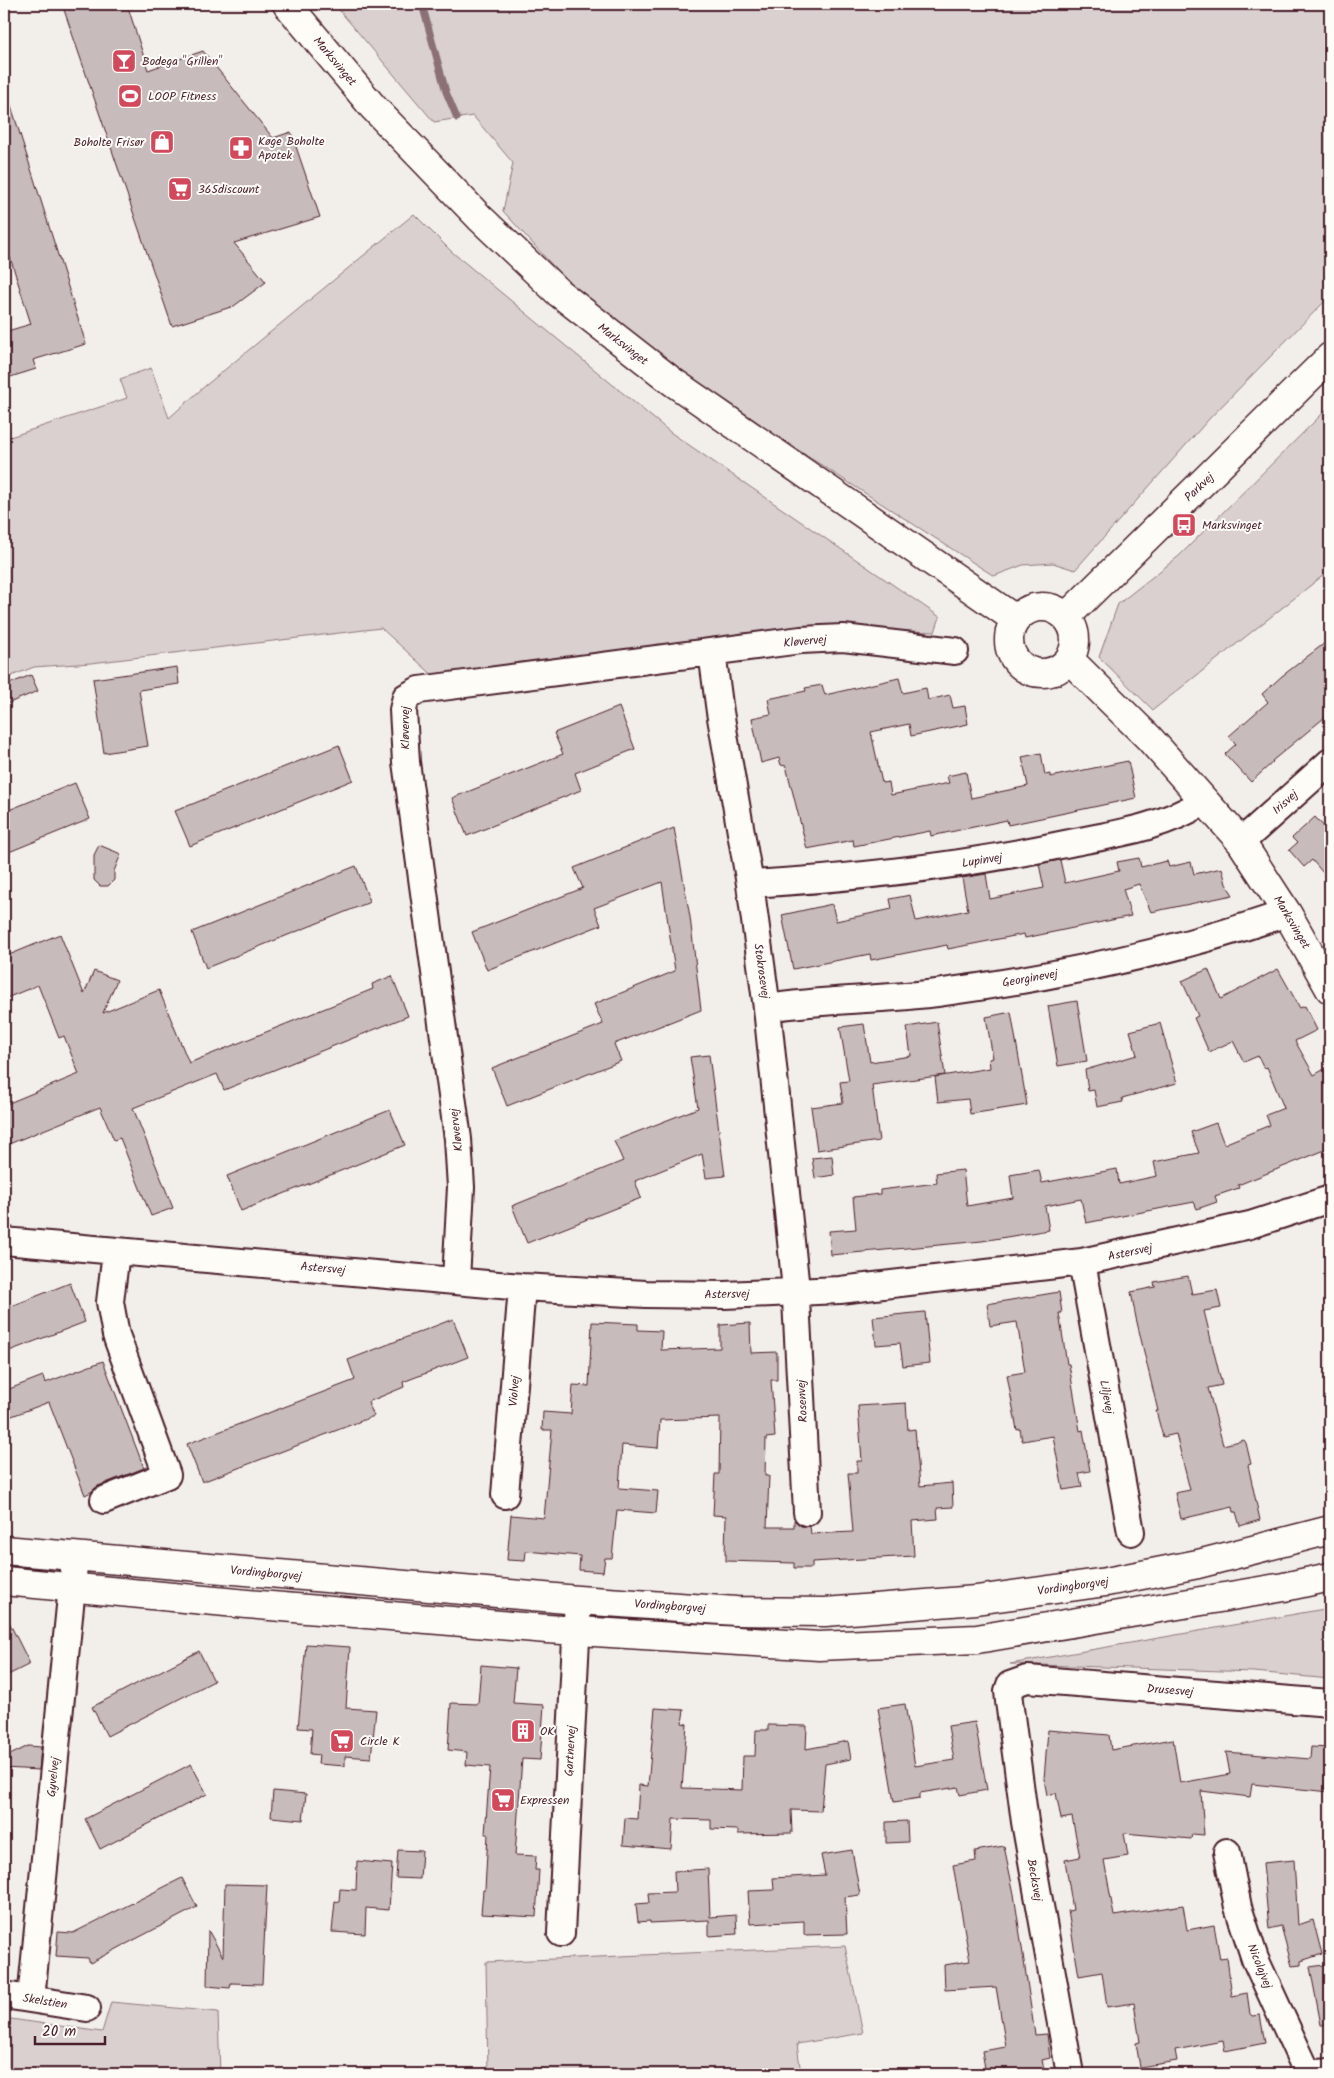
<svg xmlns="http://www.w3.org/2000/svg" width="1334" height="2078" font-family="Kalam,sans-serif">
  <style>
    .green { fill: #d9d0cf; stroke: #92787d }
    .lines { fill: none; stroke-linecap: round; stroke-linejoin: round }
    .stream { stroke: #8b6f75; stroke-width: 7 }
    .building { fill: #c8bbbb; stroke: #4a1f2b }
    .street-casing { stroke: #4a1f2b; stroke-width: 30 }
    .secondary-casing { stroke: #4a1f2b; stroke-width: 31 }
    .street { stroke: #fdfcf7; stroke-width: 26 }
    .secondary { stroke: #fdfcf7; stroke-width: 28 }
    .labels { text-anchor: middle; stroke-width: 4; stroke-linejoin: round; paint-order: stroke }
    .poi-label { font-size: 12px; fill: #4a1f2b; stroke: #fdfcf7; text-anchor: start }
    .street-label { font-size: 12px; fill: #4a1f2b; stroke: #fdfcf7 }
  </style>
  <rect width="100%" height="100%" fill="#f2efeb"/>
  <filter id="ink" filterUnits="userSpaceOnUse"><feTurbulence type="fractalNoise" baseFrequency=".02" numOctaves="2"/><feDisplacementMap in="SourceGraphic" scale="10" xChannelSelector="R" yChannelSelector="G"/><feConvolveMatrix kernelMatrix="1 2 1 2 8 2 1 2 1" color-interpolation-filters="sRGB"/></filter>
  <g filter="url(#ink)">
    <path class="green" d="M334,4h996v292l-121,123 -134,151 -22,-7 -30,2 -29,11 -305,-196 -124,-101 -62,-68 10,-48 -40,-47 -39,6z
      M414,214l38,38 218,180 270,185 -5,15 -122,-5 -375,53 -57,-52 -290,35 -57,4 -30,12v-240l123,-41 -7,-19 31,-11 18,50 36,-32z
      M1330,406v164l-177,140 -54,-53 19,-53 61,-48z
      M1330,1608v71l-76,-7 -244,-8z
      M845,1946l18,87 -66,11 4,30h-313l-2,-112z
      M111,2002l107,10 2,62h-216v-56l98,14z"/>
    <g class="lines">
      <path class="stream" d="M422,4l24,88 11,26"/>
    </g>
    <path class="building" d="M62,4h65l21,66 55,-19 70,87 18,-6 29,85 -86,26 32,39 -32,24 -62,20z
      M8,96l78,248 -53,16 3,9 -32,10v-47l27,-8 -27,-86v-141z
      M1330,639v74l-58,48 1,1 -22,20 -26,-28 11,-10 -7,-8 39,-34 -6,-8 20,-18z
      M177,667l2,17 -40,6 9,56 -44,7 -11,-74z
      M31,675l7,16 -34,14v-19z
      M899,678l4,15 23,-5 2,12 22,-5 3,13 12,-2 3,18 -57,12 -2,-12 -38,8 11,51 7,-1 2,13 58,-12 -2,-7 19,-4 5,26 57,-12 -6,-29 19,-4 4,22 5,-1v3l78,-16 8,37 -128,27 -1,-5 -76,16 -1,-5 -76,15 -1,-6 -46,9 -21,-83 -5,-1 -2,-7 -18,5 -9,-45 19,-4 -3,-15 38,-8 -1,-3 17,-3 3,10z
      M619,707l16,42 -60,24 6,17 -114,46 -15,-38 111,-44 -9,-21z
      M339,745l14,35 -163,66 -15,-35z
      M75,783l15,36 -86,35v-42z
      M1315,817l15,16v48l-18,-21 -8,7 -15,-17 8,-7 -5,-5z
      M674,828l16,89 11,93 -87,34 7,17 -114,45 -15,-38 111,-44 -9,-20 81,-33 -13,-89 -68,26 7,17 -114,45 -15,-38 111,-44 -9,-20z
      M99,845l22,9 -7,17v9l-6,6h-8l-6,-6v-25z
      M1139,858l2,9 26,-6 2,6 22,-5 3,12 28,-6 4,16 7,11 -82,17 -12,-28 -16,5 8,27 -106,22 -1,-4 -76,15 -1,-4 -76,15 -1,-6 -77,15 -11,-54 50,-11 4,17 56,-12 -2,-10 20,-4 6,26 52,-11 -6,-32 24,-4 4,25 54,-11 -5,-24 21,-4 5,23 54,-12 -2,-9z
      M356,866l14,36 -164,66 -14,-36z
      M60,934l24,60 10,-23 23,9 -14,33 56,-23 30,73 184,-74 -1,-5 20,-8 16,40 -184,74 -7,-16 -84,34 40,100 -22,8 -31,-78 -6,2 -14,-33 -96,39v-41l75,-31 -15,-38 -5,2 -21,-53 -34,14v-42z
      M1208,969l13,30 57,-30 22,39 5,-2 12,24 -22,11 19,34 16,-9v82l-92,37 1,3 -24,8 2,6 -20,7 -3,-7 -108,21 -5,-24 -36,7 4,24 -67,11 -151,14 -2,-24 27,-2 -3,-32 27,-3v-4l57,-7 -1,-10 27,-3 4,36 46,-8 -3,-23 29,-5 3,13 75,-14 2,15 38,-8 -3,-14 45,-9 -8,-21 25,-9 8,21 46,-19 -4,-10 18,-7 -17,-41 -3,1 -6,-12 -14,6 -11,-21 -24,11 -15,-34 4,-2 -16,-35z
      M1077,1001l10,60 -29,5 -10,-60z
      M1011,1012l16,93 -57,9 -2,-15 -30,3 -3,-25 55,-9 -1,-9 4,-1 -7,-41z
      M937,1022l8,53 -73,10 7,56 -62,9 -6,-43 32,-4 -3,-21 9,-1 -9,-54 24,-3 6,38 41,-6 -4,-29z
      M1160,1023l17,60 -55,15 1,4 -26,5 -3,-17 -6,1 -3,-21 52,-15 -7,-24z
      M709,1055l16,121 -19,2 -4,-24 -67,27 6,17 -114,45 -15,-37 111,-45 -9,-20 84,-33 -8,-51z
      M390,1110l15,35 -164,66 -14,-35z
      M832,1156l2,19 -19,3 -3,-20z
      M1188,1276l4,18 25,-4 4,18 -17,3 18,74 -14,3 15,57 21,-5 2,3 5,21 -3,1 12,55 -20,6 -4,-14h-2l-1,-5 -52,12 -6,-26 15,-3 -14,-56 -13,3 -7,-26h2l-22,-93 -5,-26 24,-5 -1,-5z
      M70,1283l15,39 -81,31v-44z
      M1059,1292l3,21h-3l8,51h2l11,67 3,-1 7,41 -11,2 3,14 -19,3 -10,-54 -31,5 -2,-12 -3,1 -10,-55 18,-3 -8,-50 -27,4 -3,-22z
      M925,1312l5,51 -27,3 -3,-23 -24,2 -3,-28z
      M453,1319l15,38 -65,25 1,5 -36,15 6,14 -172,66 -15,-38 168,-64 -7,-20z
      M592,1322l46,2v6l24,1 -1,19 59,-2v-23l30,-2 1,30 26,-1v28h-6l4,57 -9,1 -1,38h4l-2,51h27v-7l7,6h9l1,8 42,-2 -5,-59h9v-12h5l-4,-55 48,-3 2,27 7,-1 5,57 32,-3 1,24 -16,1 1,11 -26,2 2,35 -102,6v6h-18v-5l-68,-2v-7h-1l1,-38 -13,-1 2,-41h4l1,-56 -60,2 -2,28 -36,-3 -3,43 39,3 -2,22 -39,-3 -5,48h-7l-2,14 -24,-2 1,-14 -54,-5 -1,10 -18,-1 4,-45 33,3 8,-88h-10l1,-18 28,2 2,-29 16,1z
      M103,1361l41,107 -46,18 -7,6 -6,3 -36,-93 -45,17v-28l39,-15 2,7z
      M4,1612l26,52 -26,13z
      M306,1644l44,3 -4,61 30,2 -5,48 -26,-2v10l-27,-2 1,-9 -9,-1 2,-25 -14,-1z
      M199,1651l15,30 -107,55 -15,-29z
      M481,1665l35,3 -3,35 31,2 -4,55 -18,-1 -7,96 21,1 -1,14h4l-3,47 -55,-3 2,-24h2l3,-56h-3l5,-67 -24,-2 1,-13 -19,-2 3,-47 27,1z
      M905,1704l10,62 39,-6 -6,-34 27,-4 12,68 -27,5 -2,-8 -38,6v5l-26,4 -16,-94z
      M655,1708l29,2 -2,13 5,1 -5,64 60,2 1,-34h12l1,-26h12v-5l39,1 -1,23 42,-8 3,18 -26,5 -4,47 -30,-1 1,23 -54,1v-4l-27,-1v-9l-38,-1 -2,30 -48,-4 2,-27 12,1 2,-34 9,1z
      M1048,1730l61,5 2,15 62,-11 7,44 50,-9 -4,-22 84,7 1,-12 19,1v44l-78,-8 -2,13 -49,-6 3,44 -12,-1 -1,5 -67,-6 4,23 -24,4 10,56 69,-11 4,25 27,-5 6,34 7,-1 5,38 15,-3 3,21 2,2 8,-1 5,28 -40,8 -2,-10 -48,9 2,11 -37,6 -4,-24 4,-1 -6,-39 -27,4 -5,-35 -23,4 -11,-65 5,-1 -8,-50 15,-3 -8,-40 -11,2 -5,-26 -9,2 -3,-16z
      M28,1746l13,1 -2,23 -35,-2v-10z
      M191,1764l16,30 -107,55 -15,-30z
      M273,1791l33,3 -3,26 -32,-3z
      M907,1821l1,21 -22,1v-21z
      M1004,1846l10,48 21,141 12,-1 3,24 -8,2 2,9 -15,3 1,2h-44l-4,-23 24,-4 -10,-60 -51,3 -1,-25 26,-4 -17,-96 23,-4 -1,-10z
      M398,1850l24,1 -2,28 -24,-1z
      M852,1850l8,45 -15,2 2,37 -43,1v-14l-54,3 -2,-33 26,-1 -1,-12 52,-3 -4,-20z
      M1294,1860l4,65 15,-5 9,34 -21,7v4l-9,1 -11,-40 -12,3 -6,-66z
      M357,1861l35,3 -3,46 -23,-2 -1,26 -33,-2 3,-31 4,1 1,-13 16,1z
      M708,1869l2,48 26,-2 1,19 -28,2v-16l-59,3v-2l-12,1 -2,-18 13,-1 -1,-10 27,-1 -1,-21z
      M182,1878l15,29 -107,56 -2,-5 -32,-2 2,-24 15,1z
      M225,1884l42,1 -5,99 -31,-1 -1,5 -23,-2 1,-56 15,27z
      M1330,1964v61h-9l-11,-58z"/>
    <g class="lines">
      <defs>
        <path id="street" d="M712,652l8,60 30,172 17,124 28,272 12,232
          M1241,842l89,-80
          M750,884c106,-6 211,-18 315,-40 50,-10 97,-16 140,-43
          M767,1008c56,-9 114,-8 170,-15 119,-16 237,-41 350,-80
          M4,1241l518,46 124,7 78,1 116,-5 242,-28 168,-37 80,-26
          M1082,1262l49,270
          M456,1280l5,-93 -3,-48 -52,-377 -3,-52 3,-13 13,-7 382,-50 42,-2 112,13
          M505,1495l17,-208
          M104,1500l63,-25 -51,-140 -6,-33 6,-50
          M1227,1852l11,55 17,52 53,115
          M561,1933l17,-333
          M4,1995l83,13
          M31,1999l44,-443
          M1070,2074l-45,-252 -16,-121 -1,-10 2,-6 17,-6 303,24
          M1307,2074l23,-2"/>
        <path id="secondary" d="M287,4l86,103 107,111 79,75 114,89 342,237
          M1009 640a33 33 0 1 1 66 0a33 33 0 1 1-66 0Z
          M1066,617l264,-260
          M1069,659l80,79 92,104 46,71 43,76
          M4,1550l574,50 158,11 89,1 151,-12 130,-18 92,-18 132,-34
          M4,1581l243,23 300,25 272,17 158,-7 307,-52 46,-10"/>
      </defs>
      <use href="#street" class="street-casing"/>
      <use href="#secondary" class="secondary-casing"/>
      <use href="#street" class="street"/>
      <use href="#secondary" class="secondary"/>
    </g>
  </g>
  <defs>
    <symbol id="bar-square" viewBox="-11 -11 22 22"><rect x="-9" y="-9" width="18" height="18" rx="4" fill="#d1495b" stroke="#fdfcf7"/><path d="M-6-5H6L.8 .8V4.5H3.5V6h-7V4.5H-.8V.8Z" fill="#fff"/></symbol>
    <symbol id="stadium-square" viewBox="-11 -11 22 22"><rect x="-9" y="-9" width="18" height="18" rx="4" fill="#d1495b" stroke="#fdfcf7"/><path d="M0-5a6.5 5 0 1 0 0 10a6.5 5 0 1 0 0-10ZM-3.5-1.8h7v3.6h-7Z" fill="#fff"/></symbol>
    <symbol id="shop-square" viewBox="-11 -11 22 22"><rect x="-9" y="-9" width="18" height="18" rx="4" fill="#d1495b" stroke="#fdfcf7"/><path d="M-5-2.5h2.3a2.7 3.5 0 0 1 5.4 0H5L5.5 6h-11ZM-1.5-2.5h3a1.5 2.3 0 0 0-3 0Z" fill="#fff"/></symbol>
    <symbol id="pharmacy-square" viewBox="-11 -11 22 22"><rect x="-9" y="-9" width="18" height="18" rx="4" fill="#d1495b" stroke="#fdfcf7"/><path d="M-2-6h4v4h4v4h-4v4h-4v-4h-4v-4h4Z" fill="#fff"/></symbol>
    <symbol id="supermarket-square" viewBox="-11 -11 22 22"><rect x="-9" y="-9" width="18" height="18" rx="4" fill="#d1495b" stroke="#fdfcf7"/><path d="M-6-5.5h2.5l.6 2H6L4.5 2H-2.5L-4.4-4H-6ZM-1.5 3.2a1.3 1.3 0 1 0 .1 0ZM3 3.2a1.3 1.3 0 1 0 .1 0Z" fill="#fff"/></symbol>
    <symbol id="bus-square" viewBox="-11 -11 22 22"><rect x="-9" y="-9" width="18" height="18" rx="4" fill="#d1495b" stroke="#fdfcf7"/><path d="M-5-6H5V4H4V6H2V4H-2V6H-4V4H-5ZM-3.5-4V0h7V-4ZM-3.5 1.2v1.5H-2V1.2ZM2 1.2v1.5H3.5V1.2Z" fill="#fff"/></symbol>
    <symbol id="building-square" viewBox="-11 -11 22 22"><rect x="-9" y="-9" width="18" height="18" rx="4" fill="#d1495b" stroke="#fdfcf7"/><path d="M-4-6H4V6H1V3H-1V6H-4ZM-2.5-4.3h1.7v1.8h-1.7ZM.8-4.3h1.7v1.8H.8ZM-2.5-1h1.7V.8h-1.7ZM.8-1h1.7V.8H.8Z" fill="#fff"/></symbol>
  </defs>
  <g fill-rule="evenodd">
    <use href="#bar-square" x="110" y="47" width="28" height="28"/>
    <use href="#stadium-square" x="116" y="82" width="28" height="28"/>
    <use href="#shop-square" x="148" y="128" width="28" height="28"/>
    <use href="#pharmacy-square" x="227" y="134" width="28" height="28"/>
    <use href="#supermarket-square" x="166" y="175" width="28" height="28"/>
    <use href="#bus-square" x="1170" y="511" width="28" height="28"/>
    <use href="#building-square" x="509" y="1717" width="28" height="28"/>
    <use href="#supermarket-square" x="328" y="1727" width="28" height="28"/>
    <use href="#supermarket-square" x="489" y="1786" width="28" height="28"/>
  </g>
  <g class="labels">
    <g class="poi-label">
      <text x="142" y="65">Bodega "Grillen"</text>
      <text x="148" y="100">LOOP Fitness</text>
      <text x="258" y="145">Køge Boholte<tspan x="258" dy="14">Apotek</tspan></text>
      <text x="144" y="146" text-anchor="end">Boholte Frisør</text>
      <text x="198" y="193">365discount</text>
      <text x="1202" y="529">Marksvinget</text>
      <text x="540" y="1735">OK</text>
      <text x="360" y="1745">Circle K</text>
      <text x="520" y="1804">Expressen</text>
    </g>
    <g class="street-label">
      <text transform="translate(335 61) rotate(50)" y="4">Marksvinget</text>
      <text transform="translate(623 344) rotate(38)" y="4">Marksvinget</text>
      <text transform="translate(1199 487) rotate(-44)" y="4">Parkvej</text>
      <text transform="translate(805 641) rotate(-5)" y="4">Kløvervej</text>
      <text transform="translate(405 728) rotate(-90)" y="4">Kløvervej</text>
      <text transform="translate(1285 802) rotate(-42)" y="4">Irisvej</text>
      <text transform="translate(982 860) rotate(-9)" y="4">Lupinvej</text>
      <text transform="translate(1292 922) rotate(59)" y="4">Marksvinget</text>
      <text transform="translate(762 971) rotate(82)" y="4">Stokrosevej</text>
      <text transform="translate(1030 978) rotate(-10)" y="4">Georginevej</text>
      <text transform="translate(456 1130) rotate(-97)" y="4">Kløvervej</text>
      <text transform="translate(1130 1252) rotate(-12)" y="4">Astersvej</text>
      <text transform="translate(323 1268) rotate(5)" y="4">Astersvej</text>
      <text transform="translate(727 1294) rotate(-1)" y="4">Astersvej</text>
      <text transform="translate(514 1391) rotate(-85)" y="4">Violvej</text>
      <text transform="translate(1107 1397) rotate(80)" y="4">Liljevej</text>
      <text transform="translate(802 1401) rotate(-93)" y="4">Rosenvej</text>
      <text transform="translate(266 1573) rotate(5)" y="4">Vordingborgvej</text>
      <text transform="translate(1073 1586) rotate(-8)" y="4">Vordingborgvej</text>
      <text transform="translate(670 1606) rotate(4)" y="4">Vordingborgvej</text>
      <text transform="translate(1170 1690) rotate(4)" y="4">Drusesvej</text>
      <text transform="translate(570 1751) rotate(-87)" y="4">Gartnervej</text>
      <text transform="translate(53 1777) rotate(-84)" y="4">Gyvelvej</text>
      <text transform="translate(1035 1880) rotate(80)" y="4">Becksvej</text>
      <text transform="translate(1260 1966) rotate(68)" y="4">Nicolajvej</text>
      <text transform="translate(45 2001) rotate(9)" y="4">Skelstien</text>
    </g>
  </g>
  <rect width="1334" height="2078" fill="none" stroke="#fdfcf7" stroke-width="20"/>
  <rect x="10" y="10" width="1314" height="2058" fill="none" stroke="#4a1f2b" stroke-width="2" filter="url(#ink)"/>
  <path d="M35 2036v8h70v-8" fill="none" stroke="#4a1f2b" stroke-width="2.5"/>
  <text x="42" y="2036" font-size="15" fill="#4a1f2b" stroke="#fdfcf7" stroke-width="4" paint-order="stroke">20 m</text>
</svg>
